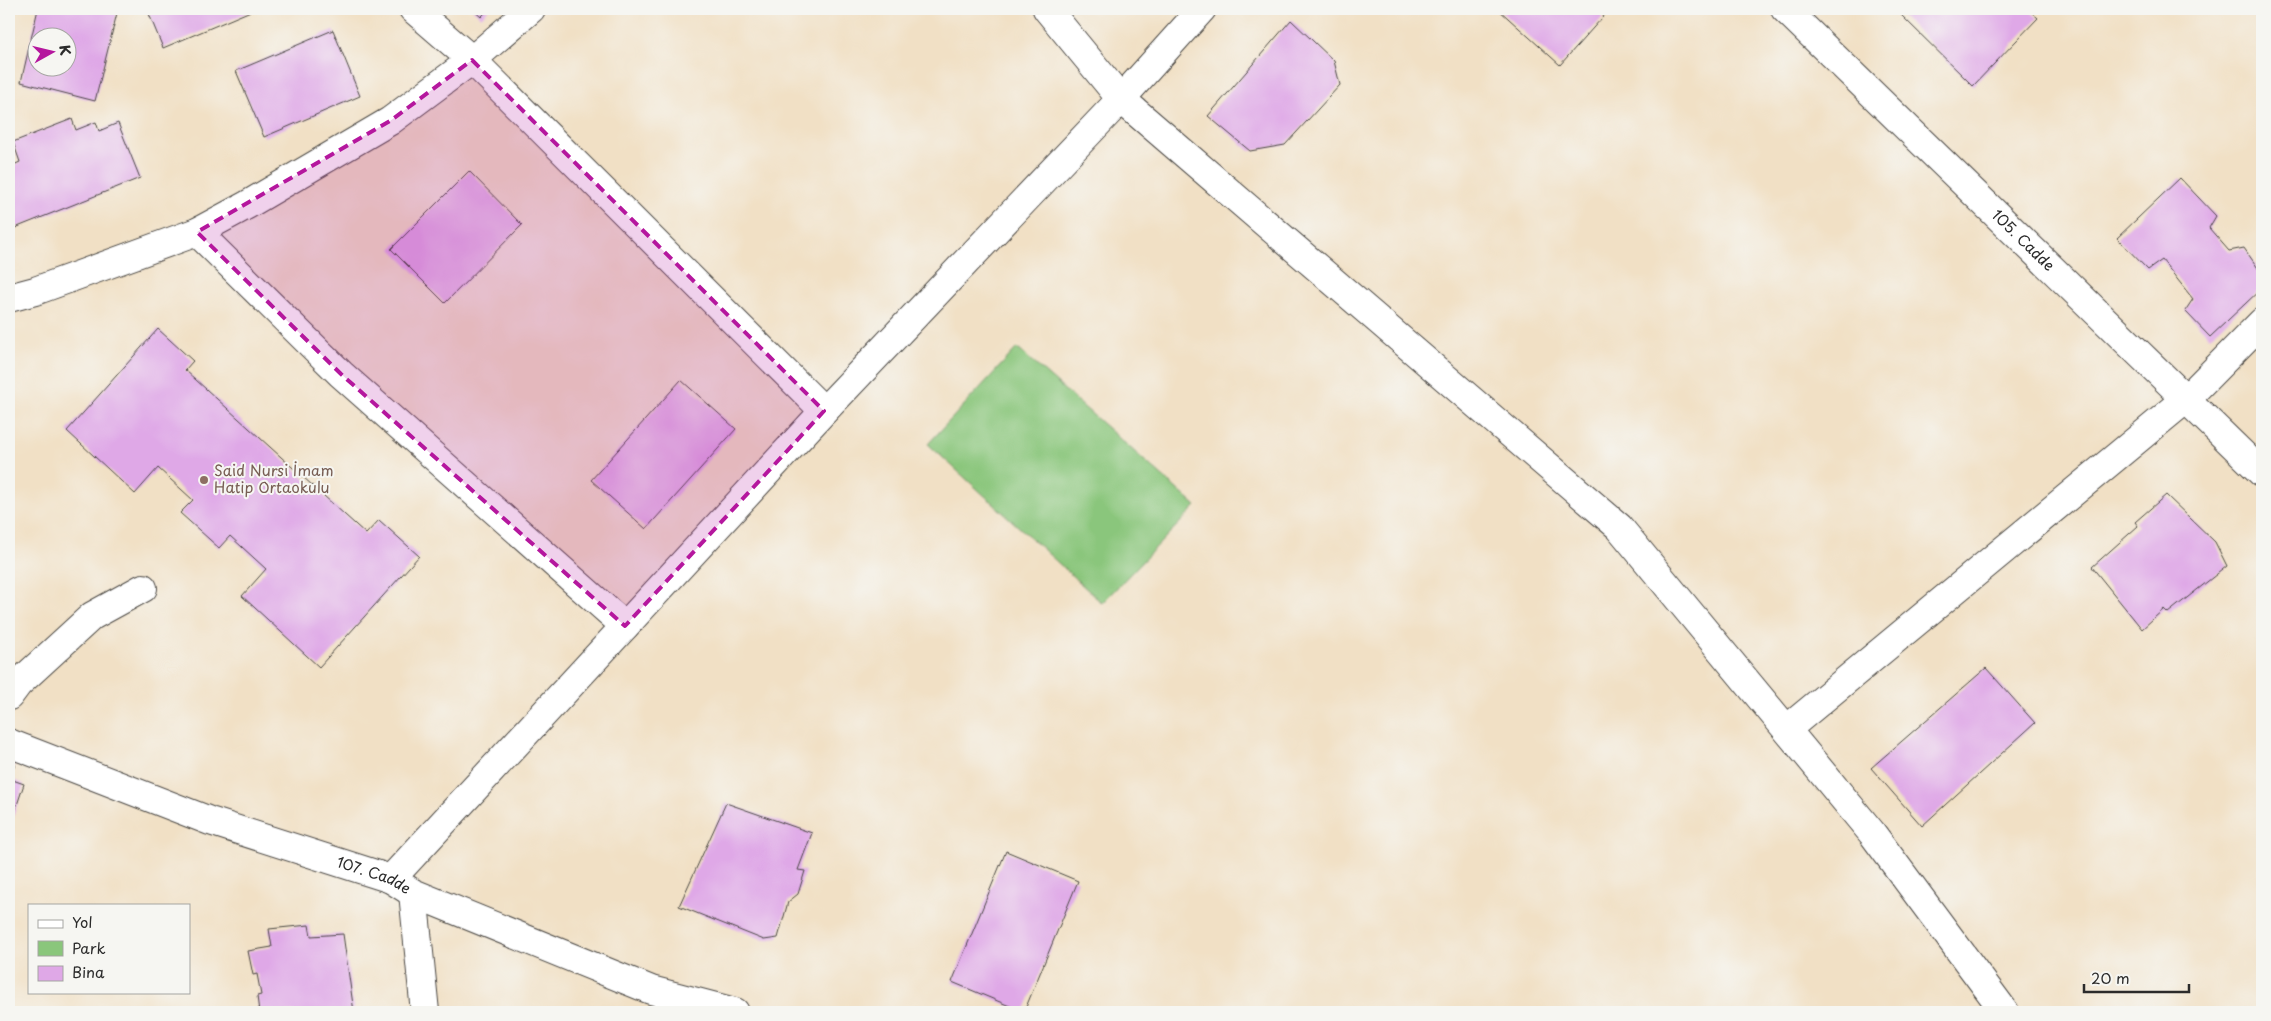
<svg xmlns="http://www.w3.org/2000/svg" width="2271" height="1021" font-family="'Playpen Sans',sans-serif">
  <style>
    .green { fill: #8ac67b; stroke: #5a7853 }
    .building { fill: #dfa8e7; fill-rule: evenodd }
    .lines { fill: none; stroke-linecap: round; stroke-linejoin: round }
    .minor-casing { stroke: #494642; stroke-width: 30 }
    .minor { stroke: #fff; stroke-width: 28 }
    .marked { fill: #b5179e; fill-opacity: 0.2; stroke: #b5179e; stroke-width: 4; stroke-dasharray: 10 6; stroke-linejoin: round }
    .education-dot { fill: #8d6e63; stroke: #f6f6f2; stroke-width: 2 }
    .labels { text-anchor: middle; stroke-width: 4; stroke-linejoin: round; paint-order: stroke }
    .street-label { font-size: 15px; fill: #2b2b2b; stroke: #f6f6f2 }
    .education-label { font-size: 15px; fill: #785e54; stroke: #f6f6f2; text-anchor: start }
  </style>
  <rect width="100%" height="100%" fill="#f6f6f2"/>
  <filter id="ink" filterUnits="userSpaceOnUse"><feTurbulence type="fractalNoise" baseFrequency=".02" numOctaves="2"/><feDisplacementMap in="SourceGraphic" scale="10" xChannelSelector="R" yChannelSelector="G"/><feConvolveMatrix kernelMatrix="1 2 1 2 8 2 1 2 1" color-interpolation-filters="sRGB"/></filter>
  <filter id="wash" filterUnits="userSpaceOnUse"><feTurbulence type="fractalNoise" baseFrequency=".0096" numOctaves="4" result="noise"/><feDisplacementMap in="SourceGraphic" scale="20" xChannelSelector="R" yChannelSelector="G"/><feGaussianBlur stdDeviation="1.12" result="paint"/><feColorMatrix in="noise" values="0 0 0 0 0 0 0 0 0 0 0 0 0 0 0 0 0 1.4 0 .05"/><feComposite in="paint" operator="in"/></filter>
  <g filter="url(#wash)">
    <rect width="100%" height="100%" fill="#f1e0c5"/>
    <path class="green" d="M1017,348l179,158 -94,97 -174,-159z"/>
    <g id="blocks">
      <path class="building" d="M38,9h80l-23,92 -74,-19zM38,38h30v30h-30z
        M147,9h105l1,1 -90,38z
        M472,9h17l-8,8z
        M1498,9h112l-50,56z
        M1900,9h128l10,9 -65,68 -76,-75z
        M1291,20l43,41 6,24 -55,60 -35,6 -42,-35z
        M333,30l27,66 -96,41 -28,-66z
        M72,119l4,11 20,-8 3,9 19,-8 22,55 -125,50 -6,-16v-45l11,-5 -7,-20z
        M469,171l53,54 -77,78 -54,-54z
        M2180,178l36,38 -7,12 20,23 15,-3 18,26v14l-52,49 -25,-26 8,-12 -31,-39 -14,10 -31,-32z
        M158,329l35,32 -8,9 181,164 13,-14 40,36 -100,111 -77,-71 24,-27 -36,-33 -11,12 -39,-35 13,-13 -35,-32 -23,26 -68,-63z
        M681,380l55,49 -90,100 -55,-49z
        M2166,495l49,47 12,24 -59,47 -4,-4 -22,20 -50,-62 46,-41 -3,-4z
        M1986,668l49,55 -113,103 -51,-58z
        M9,761l6,3 -5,15 14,5 -15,45z
        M726,803l86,30 -14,37 7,1 -7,23 -10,8 -10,36 -14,2 -85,-34z
        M1006,851l72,30 -54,131 -72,-30z
        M309,925l2,11 32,-2 11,78h-95l-2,-16 4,-1 -4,-21 -4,1 -5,-24 24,-4 -3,-18z"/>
    </g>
  </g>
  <g filter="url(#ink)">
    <use href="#blocks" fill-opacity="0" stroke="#494642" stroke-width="1"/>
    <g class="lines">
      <defs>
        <g id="minor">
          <path d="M413,9l59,51 352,351"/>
          <path d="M1047,9l74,90 498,428 253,306 133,179"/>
          <path id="s1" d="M1785,9l477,464"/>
          <path d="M197,232l144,142 284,252"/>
          <path d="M9,298l26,-7 162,-59 50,-27 143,-84 82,-61 59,-51"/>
          <path d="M9,696l9,-12 74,-68 51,-28"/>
          <path d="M1787,729l398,-329 77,-78"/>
          <path id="s2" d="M9,743l201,78 181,58 22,14 238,97 84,22"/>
          <path d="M391,879l433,-468 297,-312 81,-90"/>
          <path d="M413,893l12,119"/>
        </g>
      </defs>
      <use href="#minor" class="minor-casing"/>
      <use href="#minor" class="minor"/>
    </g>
  </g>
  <path class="marked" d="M472,60l352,351 -199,215 -284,-252 -144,-142 193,-111z"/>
  <circle class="education-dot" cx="204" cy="480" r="5"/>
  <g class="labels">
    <g class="street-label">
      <text dy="5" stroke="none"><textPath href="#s1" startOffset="332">105. Cadde</textPath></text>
      <text dy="5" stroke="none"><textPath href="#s2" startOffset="388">107. Cadde</textPath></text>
    </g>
    <g class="education-label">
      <text x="214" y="476">Said Nursi İmam<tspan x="214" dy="17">Hatip Ortaokulu</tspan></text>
    </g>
  </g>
  <rect width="2271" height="1021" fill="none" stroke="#f6f6f2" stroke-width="30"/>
  <rect x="28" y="904" width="162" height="90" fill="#f6f6f2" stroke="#a5a5a2"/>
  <rect x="38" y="920" width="25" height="8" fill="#ffffff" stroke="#a5a5a2"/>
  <text x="72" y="928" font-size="15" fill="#2b2b2b">Yol</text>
  <rect x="38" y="941" width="25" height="15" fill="#8ac67b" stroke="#a5a5a2"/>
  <text x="72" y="954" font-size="15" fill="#2b2b2b">Park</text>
  <rect x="38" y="966" width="25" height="15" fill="#dfa8e7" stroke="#a5a5a2"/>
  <text x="72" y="978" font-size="15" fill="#2b2b2b">Bina</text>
  <g transform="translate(52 52) rotate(82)"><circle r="24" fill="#f6f6f2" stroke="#a5a5a2"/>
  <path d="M0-4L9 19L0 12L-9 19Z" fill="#b5179e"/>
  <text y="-8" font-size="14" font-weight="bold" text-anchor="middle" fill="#2b2b2b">K</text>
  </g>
  <path d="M2084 984v8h105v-8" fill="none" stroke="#2b2b2b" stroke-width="2.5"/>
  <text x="2091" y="984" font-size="15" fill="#2b2b2b" stroke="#f6f6f2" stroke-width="4" paint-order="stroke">20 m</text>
</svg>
